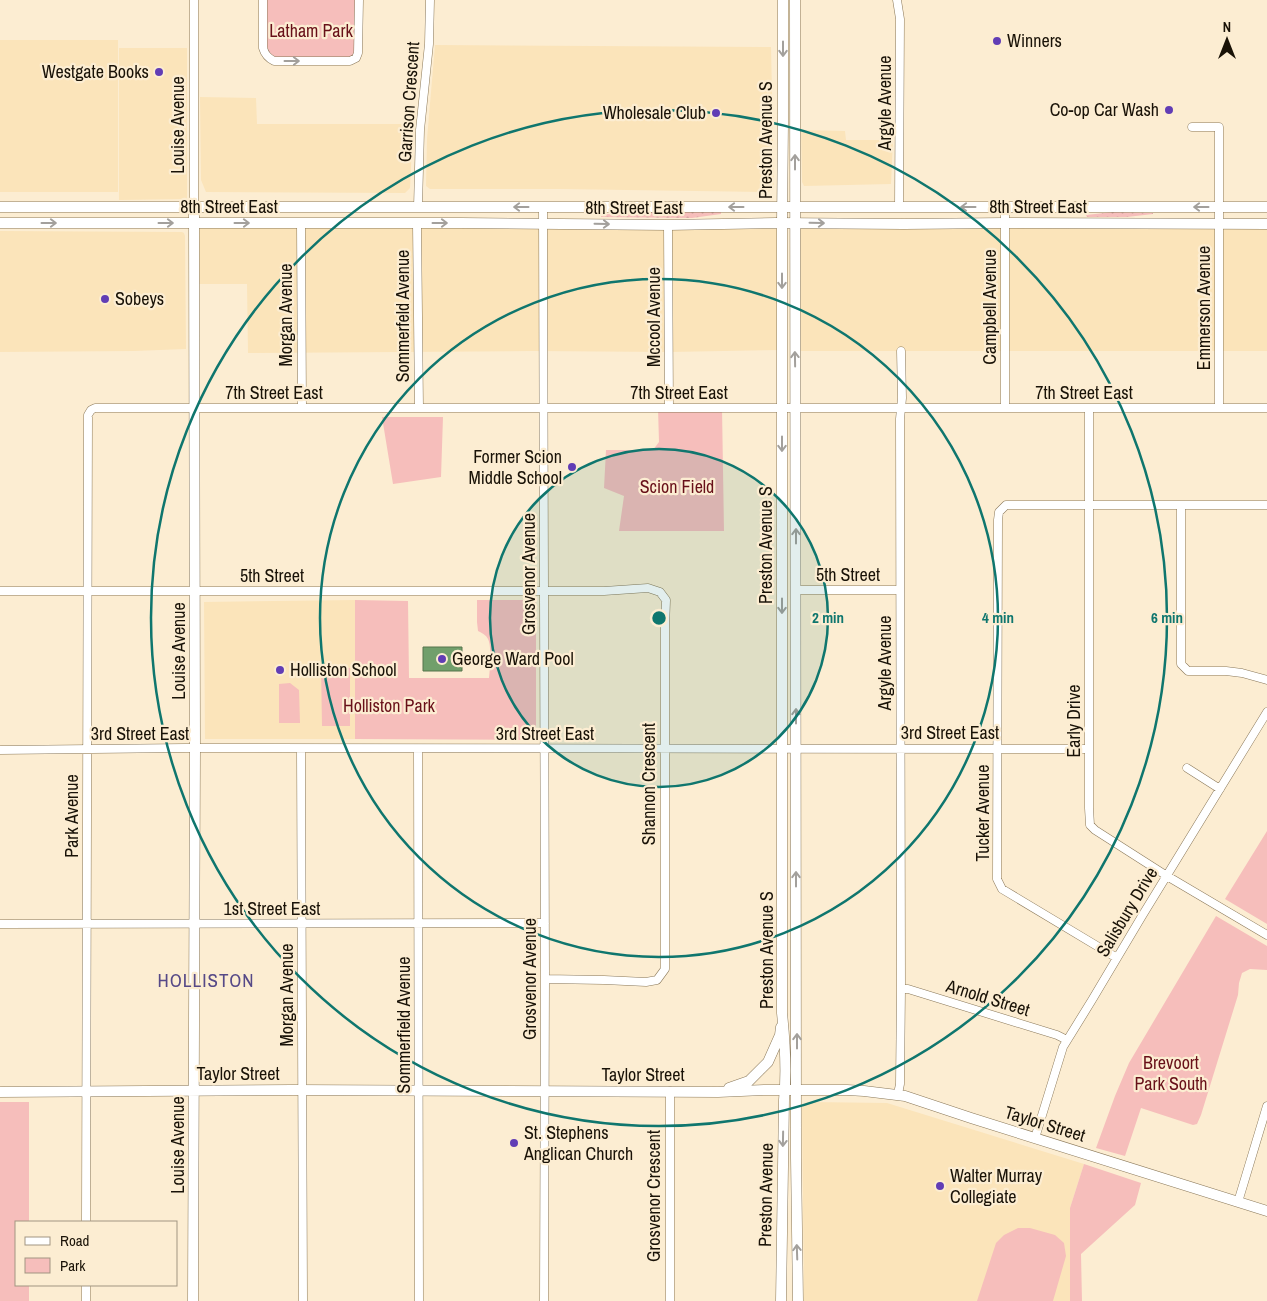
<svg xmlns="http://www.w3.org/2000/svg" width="1267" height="1301" font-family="'Archivo Narrow',sans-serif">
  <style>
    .built { fill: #fbe4ba }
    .grass { fill: url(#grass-dots) }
    .park { fill: #f6bebb }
    .water { fill: #719f6b; stroke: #57754d }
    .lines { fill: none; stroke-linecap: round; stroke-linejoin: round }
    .street-casing { stroke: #8a7859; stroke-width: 9 }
    .secondary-casing { stroke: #8a7859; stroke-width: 11 }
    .street { stroke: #fff; stroke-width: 8 }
    .secondary { stroke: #fff; stroke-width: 10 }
    .oneway { stroke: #a3a09c }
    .ring { fill: none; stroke: #0f766e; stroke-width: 2.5 }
    .poi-dot { fill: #613db5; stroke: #fcedd2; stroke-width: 2 }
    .labels { text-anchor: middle; stroke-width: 4.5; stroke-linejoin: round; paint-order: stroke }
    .park-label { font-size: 18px; fill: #681019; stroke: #fcedd2 }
    .poi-label { font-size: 18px; fill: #191207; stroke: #fcedd2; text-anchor: start }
    .street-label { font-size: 18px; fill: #191207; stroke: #fcedd2 }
    .neighbourhood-label { font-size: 19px; letter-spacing: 1px; fill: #564987; stroke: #fcedd2 }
    .centre { fill: #0f766e; stroke: #fcedd2; stroke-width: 2.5 }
    .ring-label { font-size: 15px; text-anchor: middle; font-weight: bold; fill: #0f766e; stroke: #fcedd2; stroke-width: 4.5; stroke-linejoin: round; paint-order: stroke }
  </style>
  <defs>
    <pattern id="grass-dots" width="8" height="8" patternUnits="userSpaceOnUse" patternTransform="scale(1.25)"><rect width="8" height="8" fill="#f6bebb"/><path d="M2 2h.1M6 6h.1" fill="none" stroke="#d2a29f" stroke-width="1.8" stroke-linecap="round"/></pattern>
  </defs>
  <rect width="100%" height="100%" fill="#fcedd2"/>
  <path class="built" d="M0,40h118v152h-118z
    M435,45l336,2 3,138 -5,7 -210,-3h-129l-4,-3 1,-47z
    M119,48h68v151l-68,1z
    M200,97l56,1 1,26h156l-3,64 -5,5 -199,-1 -5,-12z
    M801,130l44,1 1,9h47l-2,44 -87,2 -2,-4z
    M194,223h588v127l-113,2 -136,-1 -285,2 -1,-69h-53z
    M795,223l472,1v127h-472z
    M0,231l182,1 2,1 1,3 1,113 -52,2 -134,1z
    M355,600v139h-150l-1,-137z
    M809,1102l78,1 197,61 -14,44v93h-266l-2,-193 3,-5z"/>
  <path class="grass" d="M627,212h94v2l-29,4 -91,-1v-2z
    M1113,212l40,1v1l-26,3h-40l-1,-2z"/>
  <path class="park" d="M263,0h96l-3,58 -82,3 -9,-8z
    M658,408h64l2,123h-105l5,-35 -20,-8 2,-38h47l6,-8z
    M382,417h61l-2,60 -48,7z
    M355,600l53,1 1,77h80c1,-10 3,-31 -1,-39 -2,-4 -6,-6 -10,-8l-1,-9v-22h59v140l-181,-1z
    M321,668h29v58h-28z
    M290,683l9,7 1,33h-21v-39z
    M1267,831v93l-42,-25z
    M1216,916l51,30v24l-17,-1 -8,4 -3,10 -1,12 -37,120 -4,9 -4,1 -52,-17 -16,48 -29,-8 19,-52 14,-33z
    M0,1102h29v120h-13v63h13v16h-29z
    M1084,1164l57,19 -6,22 -54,49 1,47h-12v-93z
    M1018,1228h12l25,7 9,8 2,13 -13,45h-76l19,-58 8,-8z"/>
  <path class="water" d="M423,647h39v24h-39z"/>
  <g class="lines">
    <defs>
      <path id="street" d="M263,0v48c2,7 5,10 11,13h76l6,-3 2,-5 1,-53
        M897,0l3,19 -1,188
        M1192,127h27v281
        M194,207v-207
        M418,207l2,-77 9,-86 1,-44
        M543,207l2,772 -1,322
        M1005,207v200
        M301,223l1,184
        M417,224l2,184
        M668,225l1,183
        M1089,408v400l1,17 5,5 72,46 100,59
        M1181,505v159l7,7h38l16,2 25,7
        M796,590h104
        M0,591h604l44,-3 12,4 6,8 -1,28v341l-8,11 -11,2 -42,-2 -59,-1
        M301,749l2,552
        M418,749l1,552
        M0,750l185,-2 904,1
        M1187,768l33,21
        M0,924l545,-1
        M1117,958l-115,-69 -5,-10 1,-359 1,-8 7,-7h261
        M901,989h7l149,46 10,5
        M898,1094l2,-10 1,-95 -1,-570 2,-21 -1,-47
        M1035,1138l28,-91 29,-47 50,-84 125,-204
        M1238,1202l29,-96
        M86,1222l2,-807 3,-5 4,-2h1172
        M86,1285v16
        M670,1301v-210"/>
      <path id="secondary" d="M795,0l1,1158 2,143
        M0,207h1267
        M0,223h461l207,2 108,-2 128,1 101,-1 262,1
        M729,1088l20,-7 19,-19 12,-27 1,-8
        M0,1092l293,-2 425,2 46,-2h83l17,1 41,5 66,22 296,93
        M193,1301l2,-552 -1,-542
        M781,1301l3,-201c3,-29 1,-58 -2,-87v-790l1,-101v-122"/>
    </defs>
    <use href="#street" class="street-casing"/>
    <use href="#secondary" class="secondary-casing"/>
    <use href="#street" class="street"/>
    <use href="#secondary" class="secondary"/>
  </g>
  <defs><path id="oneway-shaft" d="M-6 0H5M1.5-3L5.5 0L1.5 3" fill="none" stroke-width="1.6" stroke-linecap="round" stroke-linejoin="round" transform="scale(1.25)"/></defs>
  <g class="oneway">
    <use href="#oneway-shaft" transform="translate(783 49) rotate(90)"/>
    <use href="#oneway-shaft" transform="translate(292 61)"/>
    <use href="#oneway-shaft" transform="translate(795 162) rotate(-90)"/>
    <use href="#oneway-shaft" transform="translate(521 207) rotate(180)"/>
    <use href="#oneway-shaft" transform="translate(736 207) rotate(180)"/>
    <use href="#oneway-shaft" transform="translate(968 207) rotate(180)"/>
    <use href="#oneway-shaft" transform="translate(1201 207) rotate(180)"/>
    <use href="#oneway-shaft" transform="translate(49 223)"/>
    <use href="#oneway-shaft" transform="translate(166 223)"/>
    <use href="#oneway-shaft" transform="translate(242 223)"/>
    <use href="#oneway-shaft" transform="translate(440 223)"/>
    <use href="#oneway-shaft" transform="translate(817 223) rotate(1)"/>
    <use href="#oneway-shaft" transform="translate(602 224) rotate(1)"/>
    <use href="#oneway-shaft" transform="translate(782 281) rotate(90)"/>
    <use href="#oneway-shaft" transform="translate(795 359) rotate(-91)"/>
    <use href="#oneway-shaft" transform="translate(782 444) rotate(90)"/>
    <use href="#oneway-shaft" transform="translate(796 536) rotate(-90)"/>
    <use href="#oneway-shaft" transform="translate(782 606) rotate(90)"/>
    <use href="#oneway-shaft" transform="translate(796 716) rotate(-90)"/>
    <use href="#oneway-shaft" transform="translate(796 879) rotate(-90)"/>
    <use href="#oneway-shaft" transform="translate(797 1041) rotate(-90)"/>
    <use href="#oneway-shaft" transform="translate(783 1139) rotate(91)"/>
    <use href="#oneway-shaft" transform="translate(797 1252) rotate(-92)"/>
  </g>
  <circle cx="659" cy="618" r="169" fill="#0f766e" fill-opacity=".12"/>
  <g class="ring">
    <circle cx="659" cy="618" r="169"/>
    <circle cx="659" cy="618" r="339"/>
    <circle cx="659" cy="618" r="508"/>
  </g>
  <g class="poi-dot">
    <circle cx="997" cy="41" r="5"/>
    <circle cx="159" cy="72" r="5"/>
    <circle cx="1169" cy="110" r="5"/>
    <circle cx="716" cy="113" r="5"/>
    <circle cx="105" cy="299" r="5"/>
    <circle cx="572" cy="467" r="5"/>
    <circle cx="442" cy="659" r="5"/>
    <circle cx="280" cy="670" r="5"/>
    <circle cx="514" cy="1143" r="5"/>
    <circle cx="940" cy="1186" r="5"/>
  </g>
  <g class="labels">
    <g class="park-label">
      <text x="311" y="37">Latham Park</text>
      <text x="677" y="493">Scion Field</text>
      <text x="389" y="712">Holliston Park</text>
      <text x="1171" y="1069">Brevoort<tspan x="1171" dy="21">Park South</tspan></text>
    </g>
    <g class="poi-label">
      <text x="1007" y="47">Winners</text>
      <text x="149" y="78" text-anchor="end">Westgate Books</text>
      <text x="1159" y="116" text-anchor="end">Co-op Car Wash</text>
      <text x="706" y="119" text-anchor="end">Wholesale Club</text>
      <text x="115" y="305">Sobeys</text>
      <text x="562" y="463" text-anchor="end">Former Scion<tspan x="562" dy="21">Middle School</tspan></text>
      <text x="452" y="665">George Ward Pool</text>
      <text x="290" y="676">Holliston School</text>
      <text x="524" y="1139">St. Stephens<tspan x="524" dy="21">Anglican Church</tspan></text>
      <text x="950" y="1182">Walter Murray<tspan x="950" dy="21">Collegiate</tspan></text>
    </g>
    <g class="street-label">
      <text transform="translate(409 102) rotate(-86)" y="6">Garrison Crescent</text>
      <text transform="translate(885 103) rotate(-90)" y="6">Argyle Avenue</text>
      <text transform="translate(178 125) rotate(-90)" y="6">Louise Avenue</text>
      <text transform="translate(766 140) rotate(-90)" y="6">Preston Avenue S</text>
      <text x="229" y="213">8th Street East</text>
      <text x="1038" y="213">8th Street East</text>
      <text x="634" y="214">8th Street East</text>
      <text transform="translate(990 307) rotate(-90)" y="6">Campbell Avenue</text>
      <text transform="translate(1204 308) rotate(-90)" y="6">Emmerson Avenue</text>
      <text transform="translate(286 315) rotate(-90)" y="6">Morgan Avenue</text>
      <text transform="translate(403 316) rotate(-90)" y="6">Sommerfeld Avenue</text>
      <text transform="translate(654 317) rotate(-90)" y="6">Mccool Avenue</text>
      <text x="274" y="399">7th Street East</text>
      <text x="679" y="399">7th Street East</text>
      <text x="1084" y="399">7th Street East</text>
      <text transform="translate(766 545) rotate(-90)" y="6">Preston Avenue S</text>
      <text transform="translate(529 574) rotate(-90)" y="6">Grosvenor Avenue</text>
      <text x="848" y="581">5th Street</text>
      <text x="272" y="582">5th Street</text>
      <text transform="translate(179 651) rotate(-90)" y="6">Louise Avenue</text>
      <text transform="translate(885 663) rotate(-90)" y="6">Argyle Avenue</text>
      <text transform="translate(1074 721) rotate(-90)" y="6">Early Drive</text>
      <text x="950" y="739">3rd Street East</text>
      <text x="140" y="740">3rd Street East</text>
      <text x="545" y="740">3rd Street East</text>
      <text transform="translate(649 784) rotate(-90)" y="6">Shannon Crescent</text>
      <text transform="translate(983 813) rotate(-90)" y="6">Tucker Avenue</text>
      <text transform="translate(72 816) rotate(-90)" y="6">Park Avenue</text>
      <text x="272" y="915">1st Street East</text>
      <text transform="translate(1127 912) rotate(-59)" y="6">Salisbury Drive</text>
      <text transform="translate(767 950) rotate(-90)" y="6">Preston Avenue S</text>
      <text transform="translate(530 979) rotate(-90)" y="6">Grosvenor Avenue</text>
      <text transform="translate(287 995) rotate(-90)" y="6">Morgan Avenue</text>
      <text transform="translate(988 998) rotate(17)" y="6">Arnold Street</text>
      <text transform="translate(404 1025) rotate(-90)" y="6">Sommerfield Avenue</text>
      <text x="238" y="1080">Taylor Street</text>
      <text x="643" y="1081">Taylor Street</text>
      <text transform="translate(1045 1124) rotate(17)" y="6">Taylor Street</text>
      <text transform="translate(178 1145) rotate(-90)" y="6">Louise Avenue</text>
      <text transform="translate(766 1195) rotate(-89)" y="6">Preston Avenue</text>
      <text transform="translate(654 1196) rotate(-90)" y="6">Grosvenor Crescent</text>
    </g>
    <g class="neighbourhood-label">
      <text x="206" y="987">HOLLISTON</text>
    </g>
  </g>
  <circle cx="659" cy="618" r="8" class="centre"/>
  <g class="ring-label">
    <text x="828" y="623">2 min</text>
    <text x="998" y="623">4 min</text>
    <text x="1167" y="623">6 min</text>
  </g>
  <rect x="15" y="1221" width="162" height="65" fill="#fcedd2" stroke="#a19581"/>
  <rect x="25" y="1237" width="25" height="8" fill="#ffffff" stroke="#a19581"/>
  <text x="60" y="1246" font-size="15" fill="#191207">Road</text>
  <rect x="25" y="1258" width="25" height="15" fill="#f6bebb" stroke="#a19581"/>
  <text x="60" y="1271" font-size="15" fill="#191207">Park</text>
  <g transform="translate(1227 40)" stroke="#fcedd2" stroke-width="4" paint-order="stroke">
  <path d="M0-4L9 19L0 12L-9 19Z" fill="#191207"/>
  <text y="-8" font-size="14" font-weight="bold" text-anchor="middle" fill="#191207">N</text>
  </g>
</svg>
